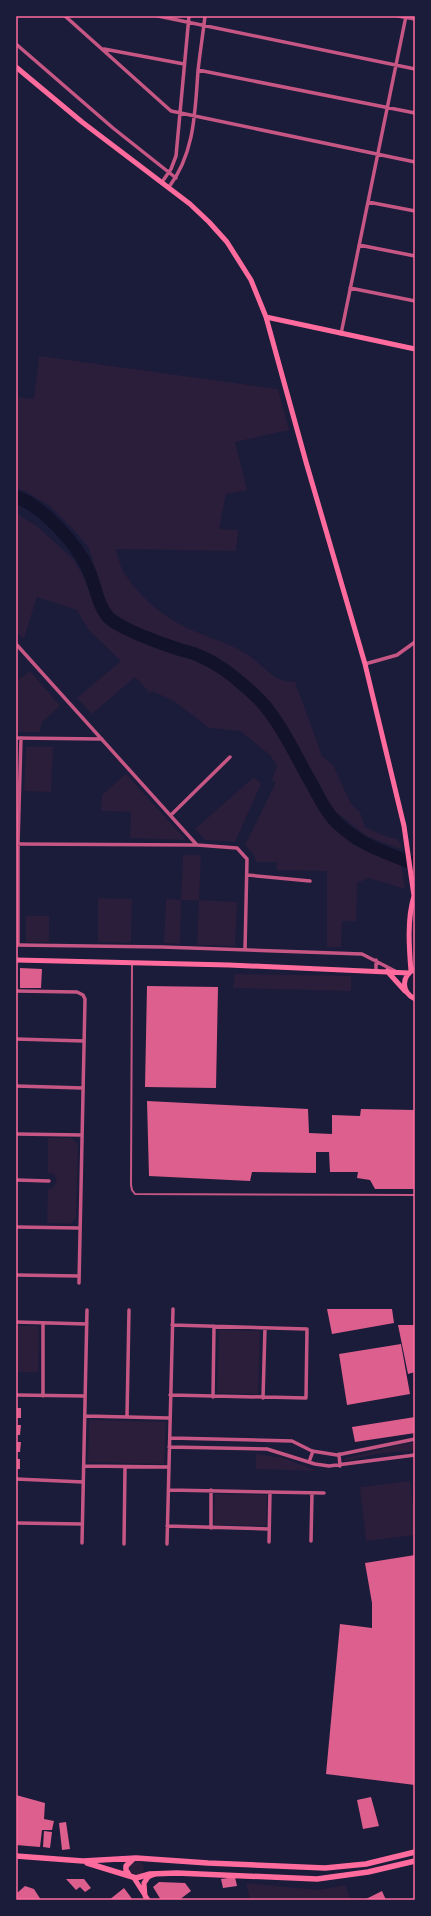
<svg xmlns="http://www.w3.org/2000/svg" width="431" height="1916" font-family="'Space Grotesk',sans-serif">
  <style>
    .green { fill: #2a1e3b }
    .lines { fill: none; stroke-linecap: round; stroke-linejoin: round }
    .river { stroke: #12122b; stroke-width: 13 }
    .building { fill: #dd5f8e }
    .service { stroke: #c65784; stroke-width: 2 }
    .minor { stroke: #c65784; stroke-width: 3.5 }
    .secondary { stroke: #ff6b9d; stroke-width: 5 }
    .primary { stroke: #ff6b9d; stroke-width: 5.5 }
    .neatline { fill: none; stroke: #ff6b9d; stroke-width: 1.5 }
  </style>
  <rect width="100%" height="100%" fill="#1b1b3a"/>
  <path class="green" d="M39,356l239,33 11,41 -54,12 12,48 -21,4 -7,35 19,1 -2,21 -120,-2c2,6 3,14 6,20 14,25 40,47 65,59 21,10 45,15 64,29 15,11 24,26 44,25l27,74 11,9 18,39 9,8 5,15 20,9 12,3 4,5v5l-33,-12 -40,-31 -14,-28 -43,-70 -34,-34 -43,-24 -58,-23 -26,-16 -5,-9 -16,-54 -17,-20 -22,-22 -25,-15 -9,-3v-91l18,2z
    M16,513l22,14 35,32 9,15 14,33 7,11 36,21 53,20 33,17 24,20 25,28 26,50 13,17 8,21 17,19 16,14 22,10 25,8 4,26 -36,-11 -12,5 -1,38h-14l-1,26h-14v-76l-50,-1v-8h-21l-2,-7 -9,-10 31,-63 -4,-2 5,-14 -7,-11 -30,-24 -31,-3 -35,-27 -22,-10 -2,2 -15,-16 -43,37 -15,-16 44,-37 -33,-32 -11,-19 -40,-13 -13,41 -8,-6z
    M30,671l30,35 -18,16 -2,10h-24v-50z
    M26,747h27l-2,45 -27,-1z
    M126,774l60,66 -56,-2 1,-26 -30,-1 1,-16z
    M254,777l7,7 -26,58 -30,-2 -10,-11z
    M183,855h18l-2,45 38,2 -2,44 -38,-1 2,-45h-18l-1,44 -16,-1 2,-44 15,1z
    M98,898l34,1 -1,44 -33,-1z
    M26,916h23v26h-23z
    M235,974l116,2v15l-118,-3z
    M48,1138h23l7,6 -2,74 -6,6 -23,-1 1,-34 5,-1 4,-7 -3,-7 -6,-1z
    M16,1326h23l-1,46h-22z
    M219,1330l41,1 -2,63 -41,-1z
    M89,1420l77,2 -2,42 -76,-2z
    M415,1442v8l-40,4 -30,7 -2,-2 55,-14z
    M256,1454l27,4 35,13 -62,-2z
    M410,1481l3,23h2v31l-49,6 -6,-54z
    M215,1494l52,1 -1,31 -52,-1z
    M128 1868a8 8 0 1 1 16 0a8 8 0 1 1-16 0Z
    M246,1883l72,7 28,-5 4,15h-100z"/>
  <g class="lines">
    <path class="river" d="M16,497c27,9 62,48 73,74 7,15 8,34 20,47 12,11 53,26 69,31 6,2 12,3 17,5 13,5 28,14 39,23 12,10 26,21 35,34 18,23 29,50 44,75 7,13 12,25 23,36 22,22 50,31 79,42"/>
  </g>
  <path class="building" d="M20,968l22,1 -1,19h-21z
    M147,986l71,1 -2,101 -71,-1z
    M147,1101l161,8 1,24 23,1v-19l28,1 1,-7 54,1v79h-40l-5,-9 -13,-2 1,-6h-28l-1,-20h-13v21l-64,-1 -2,9 -101,-5z
    M327,1309h65l2,14 -62,11z
    M398,1325h17v47l-7,2z
    M401,1344l9,50 -63,11 -8,-51z
    M16,1408h5v10h-5z
    M415,1417v16l-60,9 -3,-15z
    M16,1425h5l-1,10h-4z
    M16,1442h5l-1,10h-4z
    M16,1459h4v10h-4z
    M415,1555v230l-89,-11 14,-150 32,4v-25l-7,-40z
    M16,1795l29,8 -1,16 10,2 -2,9h-10l-2,17 -24,-2z
    M371,1797l8,29 -16,3 -6,-29z
    M66,1822l4,27 -8,1 -3,-27z
    M44,1831l8,1 -2,16 -7,-1z
    M235,1877l2,9 -14,2 -2,-9z
    M66,1879h18l7,9 -6,4 -5,-5 -4,3z
    M159,1882l26,1 6,8 -12,9h-18l-8,-13z
    M25,1886l9,3 7,11h-25v-6z
    M124,1888l9,12h-24z
    M382,1891l4,9h-22z"/>
  <g class="lines">
    <path class="service" d="M132,963l-1,222 1,5 3,4 280,1"/>
    <path class="minor" d="M65,16l106,95 244,51
      M158,16l257,53
      M398,16l17,3
      M16,44l97,84 63,50
      M104,49l80,15
      M198,70l217,43
      M162,182l9,-13 5,-13 13,-140
      M169,187c26,-34 26,-76 29,-116 2,-19 5,-37 7,-55
      M368,202l47,9
      M359,245l56,11
      M350,288l65,13
      M341,334l65,-318
      M16,644l181,201
      M365,664l32,-9 18,-13
      M16,738l86,1
      M171,815l59,-58
      M16,844l181,1 40,3 10,11 -2,91
      M247,875l63,6
      M16,945l146,2 200,7 33,17
      M18,945v-101l3,-106
      M376,960v10
      M16,991l61,1 6,3 2,4 -6,284
      M16,1039l68,2
      M16,1086l67,2
      M16,1134l66,1
      M16,1180l33,1
      M16,1227l63,1
      M16,1275l63,1
      M16,1322l71,2
      M16,1395l69,1
      M170,1395l136,3 1,-69 -135,-4
      M43,1396v-73
      M213,1397l1,-71
      M263,1398l2,-70
      M85,1416l84,2
      M127,1416l2,-106
      M170,1438l122,3 20,10 25,4 78,-16
      M169,1447l98,2 48,15 14,2 86,-11
      M339,1454l1,12
      M309,1462l4,-11
      M84,1466l85,1
      M16,1479l67,3
      M169,1490l155,3
      M211,1490v38
      M16,1523l66,1
      M167,1526l102,3
      M311,1541l1,-48
      M269,1542l1,-50
      M82,1543l5,-233
      M124,1544l1,-77
      M167,1544l6,-235"/>
    <path class="secondary" d="M16,67l66,55 108,82 19,18 18,20 24,38 15,37 40,145 59,202 39,162 10,70c-7,23 -5,51 -3,75
      M266,317l149,32
      M16,960l213,5 180,8
      M415,969c-14,7 -14,23 0,30
      M387,971l18,20
      M134,1878l14,22
      M145,1896l-1,-13 4,-6 7,-3"/>
    <path class="primary" d="M16,1856l67,5 53,-3 72,5 117,5 41,-4 49,-12
      M87,1863l49,15 14,-4 27,-1 140,6 51,-7 47,-11
      M129,1875l-3,-5v-4l7,-7"/>
  </g>
  <rect width="431" height="1916" fill="none" stroke="#1b1b3a" stroke-width="34"/>
  <rect x="17" y="17" width="397" height="1882" class="neatline"/>
</svg>
